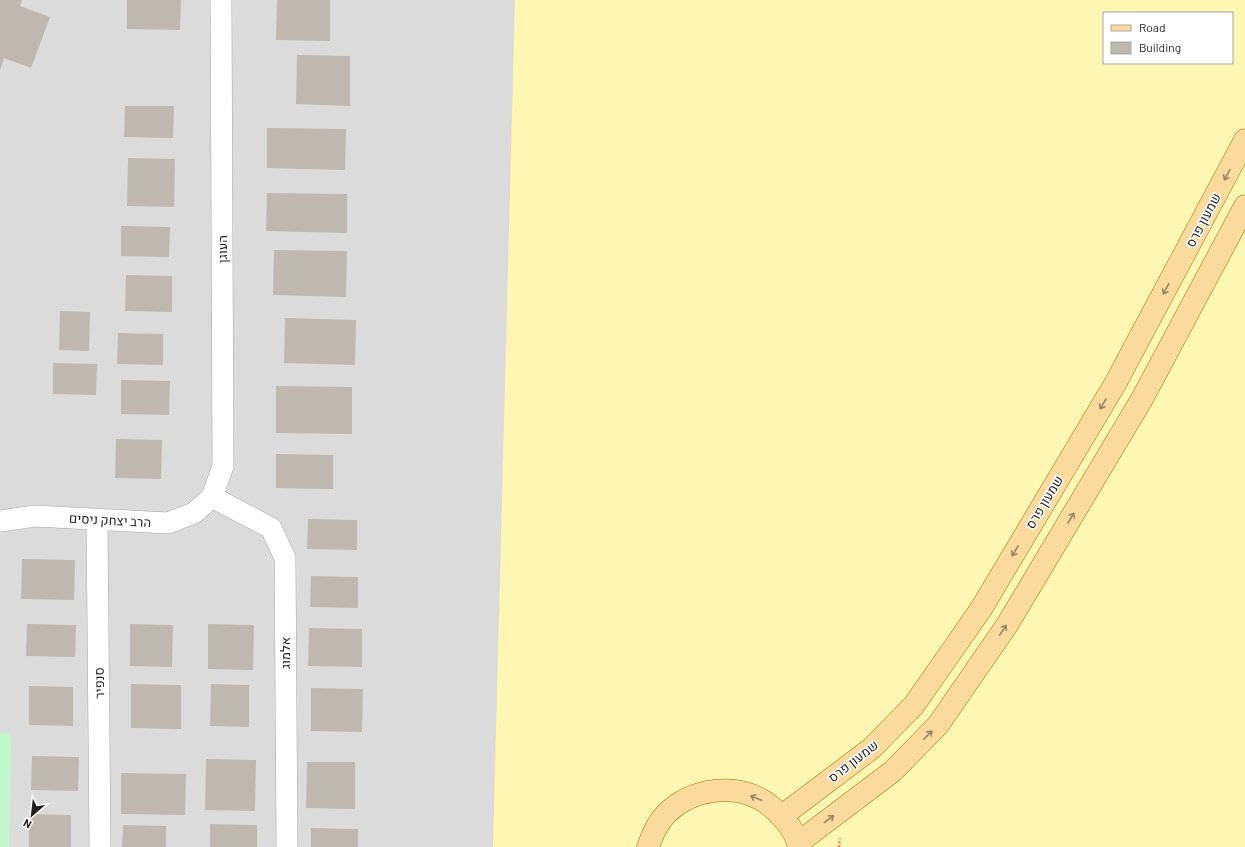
<svg xmlns="http://www.w3.org/2000/svg" width="1245" height="847" font-family="Barlow,Heebo,sans-serif">
  <style>
    .residential { fill: #dcdbdb }
    .sand { fill: #fef6b3; fill-rule: evenodd }
    .park { fill: #c1f8cb }
    .building { fill: #bfb8b0 }
    .lines { fill: none; stroke-linecap: round; stroke-linejoin: round }
    .minor-casing { stroke: #a5a5a5; stroke-width: 22 }
    .major-casing { stroke: #957302; stroke-width: 23 }
    .path { stroke: #f8886c; stroke-width: 2.5; stroke-dasharray: 2 2; stroke-linecap: butt }
    .minor { stroke: #fff; stroke-width: 21 }
    .major { stroke: #fadb9d; stroke-width: 22 }
    .oneway { stroke: #978664 }
    .labels { text-anchor: middle; stroke-width: 3; stroke-linejoin: round; paint-order: stroke }
    .street-label { font-size: 13px; fill: #1e1e1e; stroke: #fff }
  </style>
  <rect width="100%" height="100%" fill="#efece4"/>
  <path class="residential" d="M0,0h656l-5,847h-651z"/>
  <path class="sand" d="M515,0h730v847h-752zM1104,13h128v50h-128z"/>
  <path class="park" d="M0,733l11,1 -2,113h-9z"/>
  <path class="building" d="M0,0h22l-2,6 30,11 -19,51 -27,-10 -4,12z
    M127,0h54l-1,30 -53,-1z
    M277,0h53v41l-54,-1z
    M297,55l53,1v50l-54,-2z
    M125,106h49l-1,32 -49,-1z
    M267,128l79,1 -1,41 -78,-2z
    M128,158l47,1 -1,48 -47,-1z
    M267,193l80,1v39l-81,-2z
    M121,226l49,1 -1,30 -48,-1z
    M274,250l73,1 -1,46 -73,-2z
    M126,275l46,1v36l-47,-1z
    M60,311l30,1 -1,39 -30,-1z
    M285,318l71,2 -1,45 -71,-2z
    M118,333l45,1v31l-46,-1z
    M53,363l44,1 -1,31 -43,-1z
    M121,380l49,1 -1,34 -48,-1z
    M276,386l76,1v47l-76,-1z
    M116,439l46,1 -1,39 -46,-1z
    M276,454l57,1v34l-57,-1z
    M308,519l49,1v30l-50,-1z
    M22,559l53,1 -1,40 -53,-1z
    M311,576l47,1v31l-48,-1z
    M27,624l49,1 -1,32 -49,-1z
    M130,624l43,1 -1,42 -42,-1z
    M208,624l46,1 -1,45 -45,-1z
    M309,628l53,1v38l-54,-1z
    M131,684l50,1v44l-50,-1z
    M211,684l38,1v42l-39,-1z
    M29,686l44,1v39l-44,-1z
    M311,688l52,1 -1,43 -51,-1z
    M32,756l47,1 -1,34 -47,-1z
    M206,759l50,1 -1,51 -50,-1z
    M307,762h48v47l-49,-1z
    M121,773l65,1 -1,41 -64,-1z
    M29,814l42,1v32h-42z
    M210,824l47,1v22h-47z
    M123,825l43,1v21h-44z
    M311,828l47,1v18h-47z"/>
  <g class="lines">
    <defs>
      <path id="minor" d="M212,497l11,-31 -2,-466
        M212,497l59,31 14,30 2,289
        M97,520l3,327
        M0,521l35,-5 133,7 26,-10 18,-16"/>
      <path id="major" d="M782,816l90,-68 42,-43 67,-96 134,-225 130,-244
        M798,843l95,-72 45,-46 69,-100 135,-226 103,-193
        M648,847c4,-12 10,-25 19,-34 25,-24 65,-30 95,-13 4,2 8,6 12,9 11,10 22,23 25,38"/>
    </defs>
    <use href="#minor" class="minor-casing"/>
    <use href="#major" class="major-casing"/>
    <path class="path" d="M839,847l1,-9"/>
    <use href="#minor" class="minor"/>
    <use href="#major" class="major"/>
  </g>
  <defs><path id="oneway-shaft" d="M-6 0H5M1.5-3L5.5 0L1.5 3" fill="none" stroke-width="1.6" stroke-linecap="round" stroke-linejoin="round"/></defs>
  <g class="oneway">
    <use href="#oneway-shaft" transform="translate(1227 175) rotate(118)"/>
    <use href="#oneway-shaft" transform="translate(1166 289) rotate(118)"/>
    <use href="#oneway-shaft" transform="translate(1103 404) rotate(121)"/>
    <use href="#oneway-shaft" transform="translate(1071 518) rotate(-59)"/>
    <use href="#oneway-shaft" transform="translate(1015 551) rotate(121)"/>
    <use href="#oneway-shaft" transform="translate(1003 630) rotate(-56)"/>
    <use href="#oneway-shaft" transform="translate(928 735) rotate(-46)"/>
    <use href="#oneway-shaft" transform="translate(756 798) rotate(-158)"/>
    <use href="#oneway-shaft" transform="translate(829 819) rotate(-37)"/>
  </g>
  <g class="labels">
    <g class="street-label">
      <text transform="translate(1203 220) rotate(-62)" y="5">שמעון פרס</text>
      <text transform="translate(222 249) rotate(-90)" y="5">העוגן</text>
      <text transform="translate(1044 502) rotate(-59)" y="5">שמעון פרס</text>
      <text transform="translate(110 520) rotate(3)" y="5">הרב יצחק ניסים</text>
      <text transform="translate(285 653) rotate(-90)" y="5">אלמוג</text>
      <text transform="translate(99 683) rotate(-91)" y="5">סנפיר</text>
      <text transform="translate(853 761) rotate(-38)" y="5">שמעון פרס</text>
    </g>
  </g>
  <rect x="1103" y="12" width="130" height="52" fill="#ffffff" stroke="#a5a5a5"/>
  <rect x="1111" y="25" width="20" height="6" fill="#fadb9d" stroke="#a5a5a5"/>
  <text x="1139" y="32" font-size="12" fill="#1e1e1e">Road</text>
  <rect x="1111" y="42" width="20" height="12" fill="#bfb8b0" stroke="#a5a5a5"/>
  <text x="1139" y="52" font-size="12" fill="#1e1e1e">Building</text>
  <g transform="translate(32 815) rotate(208)" stroke="#ffffff" stroke-width="3" paint-order="stroke">
  <path d="M0-3L7 15L0 10L-7 15Z" fill="#1e1e1e"/>
  <text y="-6" font-size="11" font-weight="bold" text-anchor="middle" fill="#1e1e1e">N</text>
  </g>
</svg>
